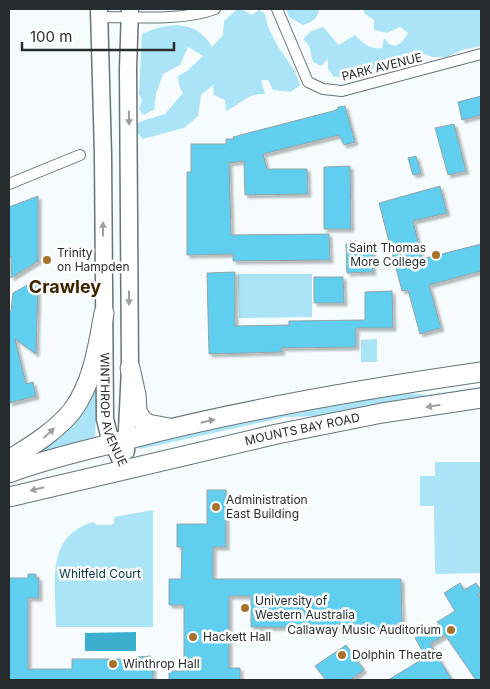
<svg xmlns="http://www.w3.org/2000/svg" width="490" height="689" font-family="Inter,sans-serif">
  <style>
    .green { fill: #abe4f7 }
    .water { fill: #3caece }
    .building { fill: #60ceee; stroke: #95a3a7; filter: url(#shadow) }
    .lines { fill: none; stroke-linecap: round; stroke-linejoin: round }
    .street-casing { stroke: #677478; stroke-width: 12 }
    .primary-casing { stroke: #677478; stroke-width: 19 }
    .highway-casing { stroke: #677478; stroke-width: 21 }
    .street { stroke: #fff; stroke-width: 10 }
    .primary { stroke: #fff; stroke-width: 16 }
    .highway { stroke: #fff; stroke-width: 19 }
    .oneway { fill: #9da0a1 }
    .poi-dot { fill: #a7722c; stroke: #fff; stroke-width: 2 }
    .labels { text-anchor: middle; stroke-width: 5; stroke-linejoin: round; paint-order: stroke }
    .street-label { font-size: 12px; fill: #262c2e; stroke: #fff }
    .poi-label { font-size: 12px; fill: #262c2e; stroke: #fff; text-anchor: start }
    .park-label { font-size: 12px; fill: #003543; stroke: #fff }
    .district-label { font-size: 18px; font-weight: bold; fill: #3c2401; stroke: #fff }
  </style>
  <defs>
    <filter id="shadow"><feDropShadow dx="3" dy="3" stdDeviation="1" flood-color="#0004"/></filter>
  </defs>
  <rect width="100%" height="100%" fill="#f6fcfe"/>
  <path class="green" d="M286,9h33c-1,10 -7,13 -16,16l-14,-8z
    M363,9h118v37l-19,4 -15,7h-15l-18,-7 -9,8h-18c-11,14 -36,18 -53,19l-6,-8v-10l-7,7 -8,-4 -4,-16 -6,-7 8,-8 12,-4 16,18 16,-10c7,8 16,15 27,13l2,-10 5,6 6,2 7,-4 6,-9 -8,-6 -13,6 -13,-3v-10l-9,-6z
    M236,10h7l9,5 7,-5 6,4 3,13 9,18 18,26 5,14 -9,7 -18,-2 -5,-10h-7l4,14c-18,-1 -23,10 -39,17l-1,-11 -11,-5 -1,-10 -12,10 -3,21 -14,12 -41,11 -9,-9 5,-8 26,-8 18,-21 -4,-8 -1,-9 9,-5 16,-15 -15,-9 -8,18 -17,9 -7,20 -2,16 -11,5 -4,-6 3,-9 -3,-6 3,-60c25,-12 55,-15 70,13l11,-12 1,-14z
    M238,274h74v43l-73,1z
    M377,339v23h-16v-22z
    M99,359l-4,78 -62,18z
    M481,387v4l-157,25 -38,1 -146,32 -2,-5 43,-11 210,-42 36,4z
    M435,462h46v111l-46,1 -1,-68h-14v-30h15z
    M153,510v117h-97c0,-40 -12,-91 37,-105l4,3h14l3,-2v-6z"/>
  <path class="water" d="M136,632v19h-51v-18z"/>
  <path class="building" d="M481,96v19l-19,5 -4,-18z
    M345,106l10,36 -11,3 -5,-10 -76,19 4,15h40l1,25 -63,1 -1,-34 -15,2 2,72 98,-1 1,26 -97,1v-7l-46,1v-83h4v-28h35v-5h8l-1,-2 100,-26 5,-2v-2z
    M454,124l12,47 -18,4 -13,-47z
    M416,156l5,17 -8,2 -5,-17z
    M350,166l1,63h-27v-62z
    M440,186l7,27 -34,8 9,38 59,-15v27l-52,14 12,43 -21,6 -12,-44 -6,1 -23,-88z
    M38,196v65l-27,17v-22l-2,1v-50z
    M372,243l1,29 -26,1 -1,-29z
    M235,272v54l54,-1v-4l76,-1v-28l27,-1 1,37h-37v19l-75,1 1,4 -73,2 -2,-81z
    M314,277h29l1,26h-30z
    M38,279l-2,75 -21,-15 11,45 7,-2 3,14 -27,7v-92h2l2,-18z
    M207,490h19v57h-13v32h188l1,44h-4v6l-147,-2v-31h-22v72h11v12h-71v-9h15v-66h-15v-26h12l1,-32h-5v-23h30z
    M28,574h8v4h3v20h-11v71h44v-10h64v-2l15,-1v3h2v21h-144v-102h19z
    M460,583l4,7 12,-7 5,8 -3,4 3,5v80h-5l-31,-45 -15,9 22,36h-64l38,-23 -11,-19 24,-14 -2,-2 18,-11 -11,-18z
    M346,645l18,25 -14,10h-24l-11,-14z"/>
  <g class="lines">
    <defs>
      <path id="street" d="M277,9l31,73 15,7 19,2 139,-37
        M100,17c35,0 83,4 115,-8
        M9,184l71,-29"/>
      <g id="primary">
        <path id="s1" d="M99,9l4,146 2,264 4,16 16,34"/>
        <path d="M126,451l4,-83 -2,-299 2,-60"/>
      </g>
      <g id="highway">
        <path d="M130,368l6,27 1,16 5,9 6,4 21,4"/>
        <path d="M9,460c22,-14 46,-28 63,-49 21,-28 26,-65 32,-98"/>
        <path d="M9,473c39,-15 79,-23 120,-34 115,-30 234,-50 352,-67"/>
        <path id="s2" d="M9,497l268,-63 105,-21 99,-15"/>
      </g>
    </defs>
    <use href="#street" class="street-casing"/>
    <use href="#primary" class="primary-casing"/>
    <use href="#highway" class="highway-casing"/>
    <use href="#street" class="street"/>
    <use href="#primary" class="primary"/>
    <use href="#highway" class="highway"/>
  </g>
  <defs><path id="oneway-solid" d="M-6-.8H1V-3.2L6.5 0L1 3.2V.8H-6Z" transform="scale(1.25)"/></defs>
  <g class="oneway">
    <use href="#oneway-solid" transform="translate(129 118) rotate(89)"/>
    <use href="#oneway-solid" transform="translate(103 229) rotate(-90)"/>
    <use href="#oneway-solid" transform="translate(129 298) rotate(90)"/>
    <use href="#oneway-solid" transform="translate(433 406) rotate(171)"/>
    <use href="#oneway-solid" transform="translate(208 421) rotate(-13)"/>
    <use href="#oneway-solid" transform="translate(49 433) rotate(-42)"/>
    <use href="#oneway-solid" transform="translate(37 489) rotate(166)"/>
  </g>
  <g class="poi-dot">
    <circle cx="436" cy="255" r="5"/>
    <circle cx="47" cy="260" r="5"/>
    <circle cx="216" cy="507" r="5"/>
    <circle cx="245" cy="608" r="5"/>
    <circle cx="451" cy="630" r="5"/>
    <circle cx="193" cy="637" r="5"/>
    <circle cx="342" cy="655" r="5"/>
    <circle cx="113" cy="664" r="5"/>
  </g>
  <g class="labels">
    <g class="street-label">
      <text transform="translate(382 67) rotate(-14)" y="4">PARK AVENUE</text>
      <text dy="4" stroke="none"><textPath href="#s1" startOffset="402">WINTHROP AVENUE</textPath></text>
      <text dy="4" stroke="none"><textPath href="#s2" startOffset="301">MOUNTS BAY ROAD</textPath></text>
    </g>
    <g class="poi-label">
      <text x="426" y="252" text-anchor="end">Saint Thomas<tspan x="426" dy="14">More College</tspan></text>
      <text x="57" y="257">Trinity<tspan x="57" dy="14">on Hampden</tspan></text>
      <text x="226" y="504">Administration<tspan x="226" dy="14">East Building</tspan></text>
      <text x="255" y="605">University of<tspan x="255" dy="14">Western Australia</tspan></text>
      <text x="441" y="634" text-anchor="end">Callaway Music Auditorium</text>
      <text x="203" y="641">Hackett Hall</text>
      <text x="352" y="659">Dolphin Theatre</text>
      <text x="123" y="668">Winthrop Hall</text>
    </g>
    <g class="park-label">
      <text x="100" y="578">Whitfeld Court</text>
    </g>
    <g class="district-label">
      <text x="65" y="293">Crawley</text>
    </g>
  </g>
  <rect width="490" height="689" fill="none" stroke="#262c2e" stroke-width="20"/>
  <path d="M22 42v8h152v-8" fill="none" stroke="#262c2e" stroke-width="2.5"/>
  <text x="30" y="42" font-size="15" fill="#262c2e" stroke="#ffffff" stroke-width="4" paint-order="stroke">100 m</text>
</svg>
